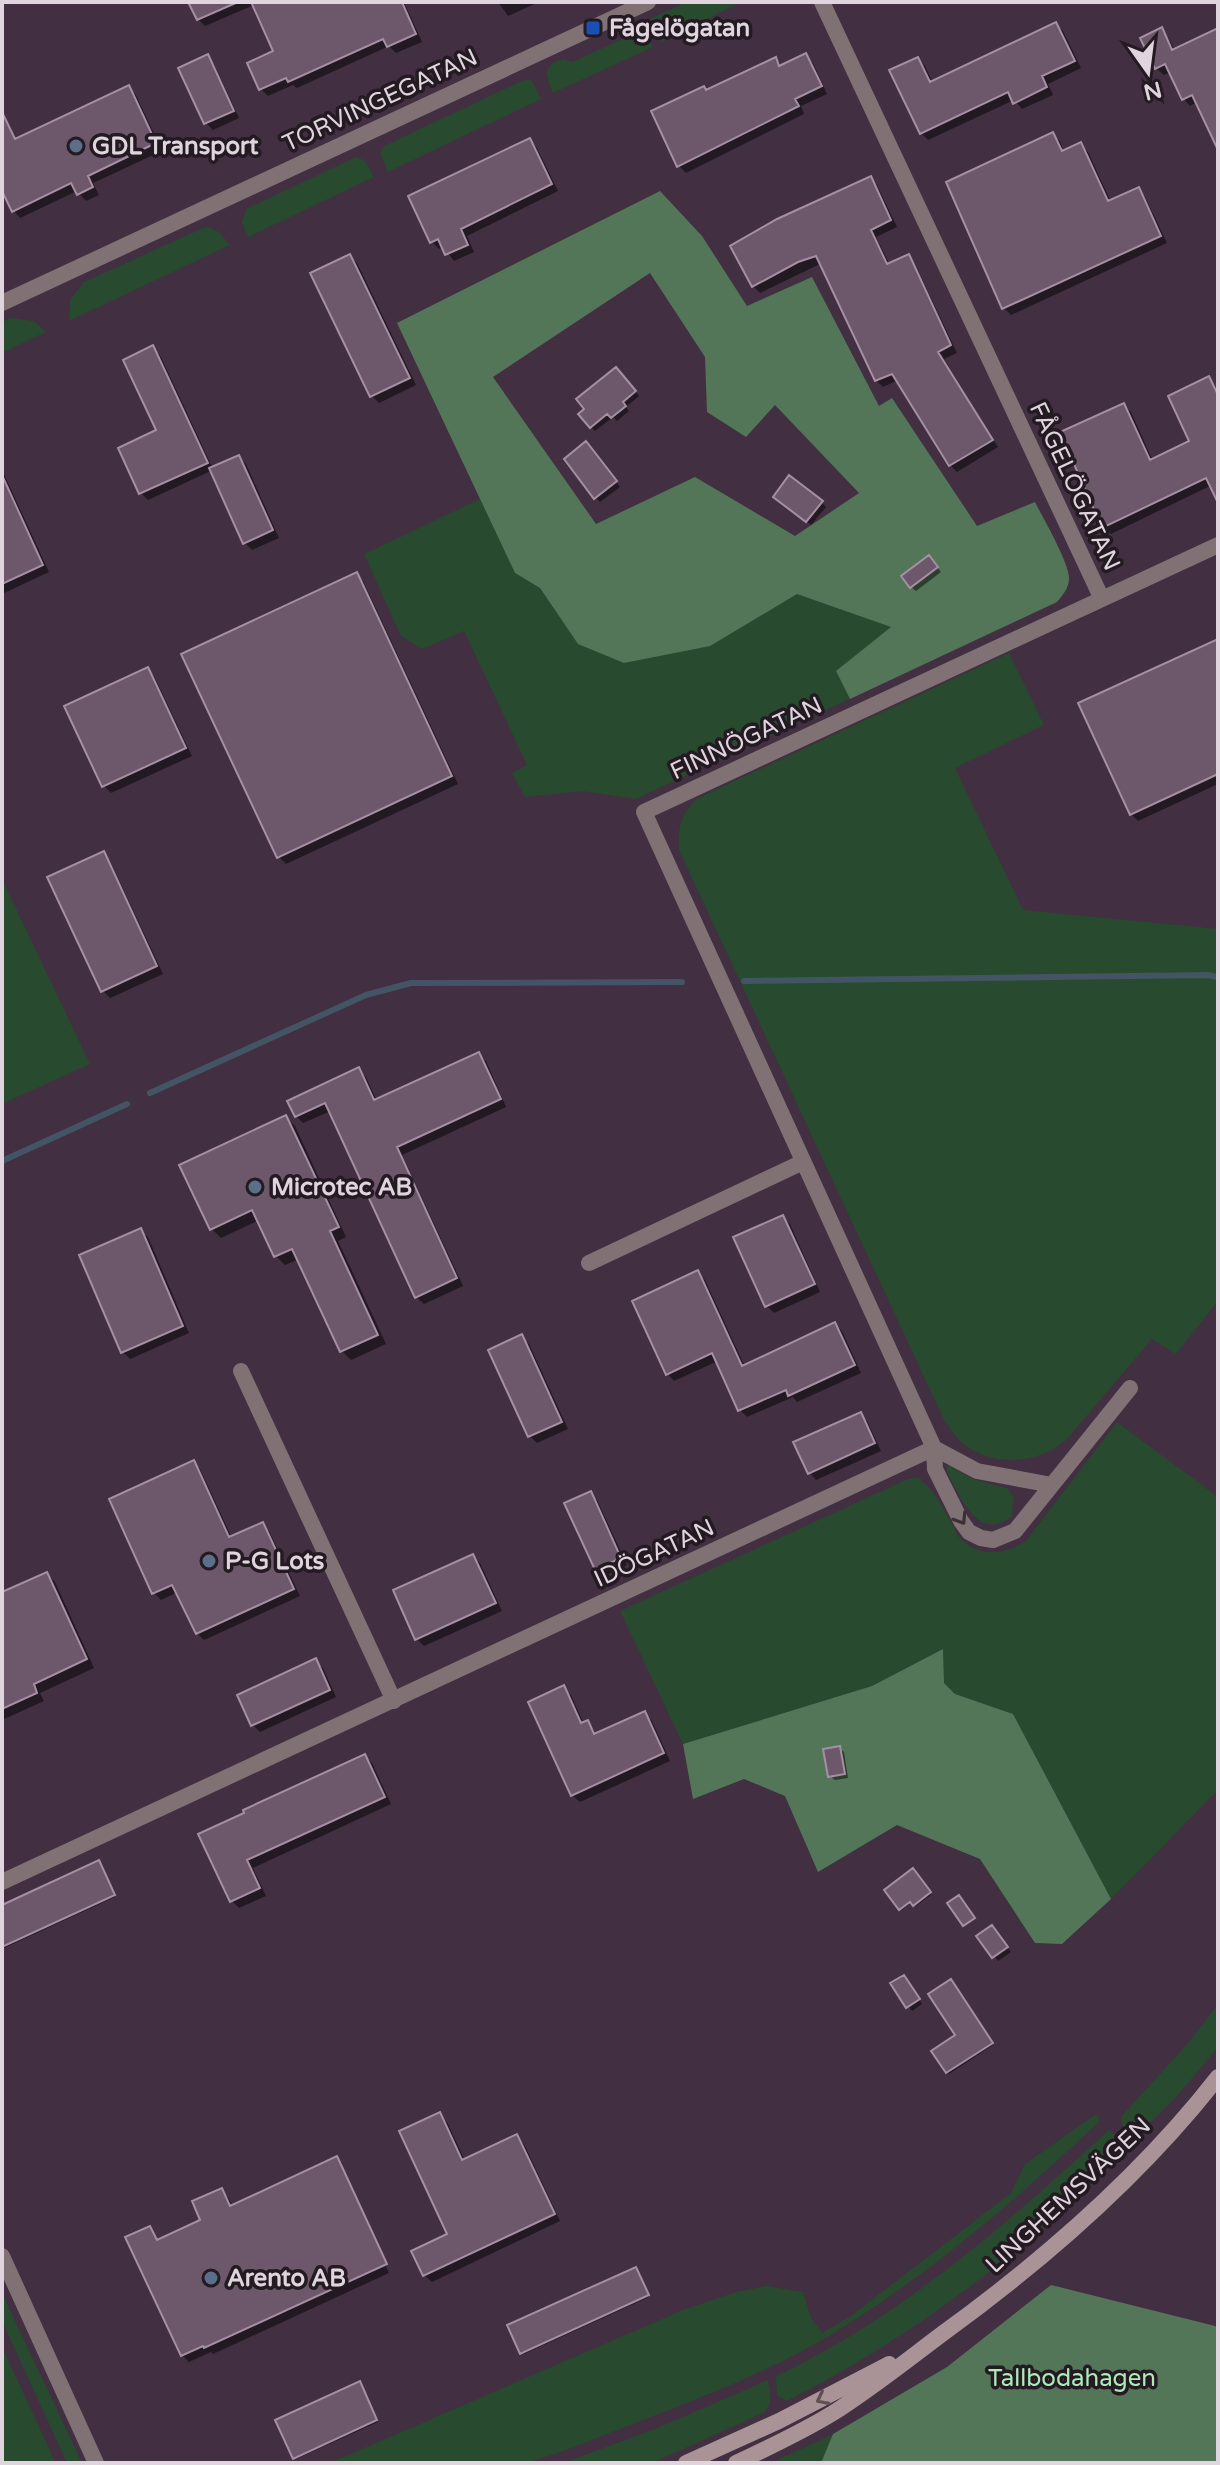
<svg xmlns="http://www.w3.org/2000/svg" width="1220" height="2465" font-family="'Varela Round',sans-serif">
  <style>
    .green { fill: #284a2f }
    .forest { fill: #537659; fill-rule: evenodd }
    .shadow { fill: #0007 }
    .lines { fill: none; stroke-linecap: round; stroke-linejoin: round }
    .stream { stroke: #435564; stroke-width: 6 }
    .building { fill: #6c576b; stroke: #a68fa4; stroke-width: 2 }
    .minor { stroke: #807274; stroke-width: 16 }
    .secondary { stroke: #aa9396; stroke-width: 16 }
    .oneway { stroke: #3a3036 }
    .oneway2 { stroke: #605056 }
    .transit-dot { fill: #1a4fb4; stroke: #231a22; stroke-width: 3 }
    .service-dot { fill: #5c6f8a; stroke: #231a22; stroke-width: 3 }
    .labels { text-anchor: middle; stroke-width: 7; stroke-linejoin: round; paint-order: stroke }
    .poi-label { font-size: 24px; font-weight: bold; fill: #e0d4df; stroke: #231a22; text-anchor: start }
    .street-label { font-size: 24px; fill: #e0d4df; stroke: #231a22 }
    .park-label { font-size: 24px; fill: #aeeab9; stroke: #231a22 }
  </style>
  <rect width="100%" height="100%" fill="#422f41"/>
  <path class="green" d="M686,2h55l-79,40 -12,-23z
    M637,25l6,2 10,20 -100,46c-8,-18 -12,-29 12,-34l7,3 55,-25 1,-9z
    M526,79l6,2 9,18 -153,73 -8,-19 4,-7z
    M356,157c11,2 13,11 18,20l-126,60 -6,-14 4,-14z
    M210,227l9,5 11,13 -161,76 1,-21 14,-18 119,-54z
    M11,318l23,3 12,11 -44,21v-31z
    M480,499l35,74 25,15 38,56 132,1 87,-51 95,33 -56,44 14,28 -214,100 -54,-8 -57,6 -13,-24 15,-8 -63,-134 -42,18 -21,-13 -37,-82z
    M1009,653l35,72 -89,43 68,142 195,19v372l-42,53 -24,-15 -85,100c-28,26 -76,29 -106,3 -6,-6 -11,-14 -16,-20l-266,-572c-1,-24 1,-32 17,-51z
    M2,879l88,185 -88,40z
    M1117,1422l101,75v293l-107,109 -98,-185 -58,-20 -11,-11 -1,-34 -71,37 -189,58 -63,-133 288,-132 10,-1c17,12 24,28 34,46 3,5 5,12 10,16 18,18 45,14 64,1z
    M951,1465c16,15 36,18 56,23l7,10 -2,18c-34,28 -51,-19 -65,-44v-6z
    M1218,2004v43l-40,48 -27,27 -18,10c-8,-3 -13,-6 -12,-15l68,-75z
    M1096,2114l4,7c-84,79 -172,155 -271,215 -57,34 -122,59 -183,83 -40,15 -79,32 -120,44h-196l353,-153 53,-18 31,-6 36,6 8,26 11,15 30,-18 159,-122 14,-29z
    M1109,2130l10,10 1,16c-98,98 -209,182 -333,245l-10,-5 -1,-20c126,-59 231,-153 333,-246z
    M2,2293l80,170h-15l-65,-142z
    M2,2347l47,101 6,15h-53z
    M768,2380c2,14 6,23 -5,33l-111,50h-89l92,-34z
    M833,2434l-12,29h-50z"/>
  <path class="forest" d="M660,191l42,45 45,70 65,-29 67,129 13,-8 85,128 58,-24c8,16 35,62 34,77 0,9 -7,17 -12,23l-207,97 -14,-28 55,-44 -94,-33 -87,52 -86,17 -46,-19 -38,-56 -25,-15 -118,-250zM650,273l55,84 2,55 39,25 29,-32 84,88 -64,43 -100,-59 -99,47 -103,-147z
    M943,1649l1,34 11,11 58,20 98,185 -49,45 -27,-1 -55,-84 -83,-34 -79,47 -33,-76 -41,-17 -51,20 -10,-55 189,-58z
    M1051,2285l164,41 3,3v134h-397l12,-29 114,-67z"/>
  <path class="shadow" d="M190,2h214l18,40 -26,11 -7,-7 -92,42 -4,-3 -25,11 -7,-7 14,-37 -21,-47 -49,21 -7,-7z
    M498,2h41l-31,14z
    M1056,24l7,7 18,37 -33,16 5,11 -31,14 -8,-9 -86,40 -7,-7 -3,-74 7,7 8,17z
    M1161,30l7,7 7,14 43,-21v116l-21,-44 -7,4 -7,-8 -12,-26 -7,3 -8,-7z
    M806,56l7,7 14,31 -26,12 3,8 -118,59 -7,-7 28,-74 68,-32 7,7z
    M207,57l7,7 25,54 -26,12 -7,-7z
    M129,88l7,7 26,56 -69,32 6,12 -13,6 -9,-10 -57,27 -7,-8 -11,-24v-58l5,-2 10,14z
    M1052,134l8,7 4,11 16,-8 8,8 23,50 27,-13 7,8 22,46 -156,72 -7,-7z
    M530,140l7,8 21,43 -91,45 7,16 -20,9 -10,-14 -5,2 -7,-7z
    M870,178l7,7 20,42 -21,10 14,28 18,-8 7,7 42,89 -13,6 54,88 -41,25 -7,-7 -52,-85 -15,7 -7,-7 -54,-117 -62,30 -7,-7z
    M350,256l7,7 59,122 -37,18 -7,-7z
    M153,348l7,7 53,114 26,-12 7,7 33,74 -27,12 -7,-7 -32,-73 -65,30 -7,-7 17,-62z
    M621,374l18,22 -13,11 3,4 -12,10 -4,-4 -18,14 -4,-4z
    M1209,379l9,12v107l-6,-13 -101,49 -7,-8 20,-121 7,7 22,49 39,-19z
    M591,448l29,39 -20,15 -5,-5z
    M2,470l47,102 -47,22z
    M780,501l41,1 5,5 -15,18z
    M933,562l8,10 -25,19 -5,-4z
    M356,574l7,7 95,203 -172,80 -7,-7z
    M1218,641v143l-80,37 -7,-7z
    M147,669l7,7 38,80 -81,37 -7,-7 -37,-79z
    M103,853l7,8 53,113 -53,24 -7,-7z
    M478,1054l8,7 20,46 -104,48 61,131 -39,18 -8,-7 -85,-186 -28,12 -7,-7 63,-46 7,7 11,24z
    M286,1117l9,9 51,111 -8,4 48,103 -35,16 -9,-9 -43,-92 -14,6 -9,-9 -17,-36 -38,18 -9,-9z
    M783,1217l7,7 30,68 -46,21 -7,-7z
    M140,1230l8,7 41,96 -59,26 -7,-7z
    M698,1273l7,7 40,87 90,-43 7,7 19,42 -64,29 -4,-5 -46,20 -7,-7 -22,-49 -44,20 -7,-8z
    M522,1337l7,7 39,85 -31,14 -7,-7 -39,-85z
    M860,1414l7,7 14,30 -65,29 -7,-8z
    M193,1462l7,7 32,69 30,-14 7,7 31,65 -96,44 -7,-7 -19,-41 -17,8 -7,-7z
    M590,1493l7,7 30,65 -23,11 -8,-8z
    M473,1556l7,7 22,48 -78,35 -7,-7 -22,-48z
    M47,1574l8,8 39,86 -54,25 4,8 -42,19v-121z
    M315,1661l8,7 13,29 -76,35 -7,-7z
    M563,1688l8,7 13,29 3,-2 10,13 48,-21 7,7 18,40 -90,41 -8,-7z
    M839,1748l5,4 4,26 -13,2 -5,-4z
    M365,1756l7,7 19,41 -138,64 13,28 -27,12 -7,-7 -31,-66z
    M100,1864l15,33 -113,52v-42z
    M912,1871l19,24 -15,11 -4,-4 -10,8 -15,-20z
    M996,1932l15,20 -13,9 -19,-25z
    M908,1981l14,23 -10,7 -19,-27z
    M953,1983l40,62 -44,29 -2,-2 11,-36z
    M439,2115l8,7 18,39 51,-24 8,7 36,77 -128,61 -8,-7 26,-40z
    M337,2159l6,5h-4l50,109 -176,81 -2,-2 -22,10 -7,-7 -32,-127 9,13 44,-20 18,-31 7,7 5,10z
    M637,2271l12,26 -125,57 -2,-2z
    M361,2385l17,37 -82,37 -2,-2z"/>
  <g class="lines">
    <path class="stream" d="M744,981l463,-6 11,2
      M150,1093l216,-98 45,-12 271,-1
      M2,1161l125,-57"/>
  </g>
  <path class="building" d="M188,2h50l-41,18z
    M251,2h151l14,32 -29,13 -4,-8 -95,43 -2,-4 -27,12 -12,-27 26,-12z
    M1056,22l19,39 -33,15 5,11 -34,17 -5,-12 -88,42 -31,-64 29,-13 12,25z
    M1162,27l10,23 46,-22v122l-26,-55 -10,5 -17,-36 -10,5 -15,-31z
    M806,53l16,33 -27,13 4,7 -122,61 -26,-56 53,-25 2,4 70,-33 3,9z
    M208,54l26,57 -30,13 -26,-56z
    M129,85l27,58 -68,33 5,11 -16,8 -6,-12 -59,29 -10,-21v-79l13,27z
    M1053,132l9,19 19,-9 27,59 31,-14 22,49 -159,73 -56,-127z
    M530,138l22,46 -91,45 7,16 -23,10 -7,-16 -8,4 -22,-47z
    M871,176l20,44 -20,10 16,34 22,-10 42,91 -13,7 55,88 -44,26 -57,-92 -17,7 -59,-125 -18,6 -46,25 -22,-41 47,-27z
    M350,254l60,124 -40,19 -60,-124z
    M153,345l55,118 -69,31 -21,-46 38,-18 -33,-70z
    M616,367l20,24 -13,11 3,4 -15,12 -4,-4 -17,14 -12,-14 6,-5 -8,-10z
    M1209,376l9,19v108l-12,-25 -104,50 -42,-96 64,-29 26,57 39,-19 -21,-45z
    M586,441l31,40 -23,18 -30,-40z
    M239,455l34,75 -30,14 -34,-76z
    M2,475l41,90 -41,19z
    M789,475l34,26 -17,21 -33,-25z
    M929,555l9,12 -28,21 -9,-12z
    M357,572l95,204 -175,82 -96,-204z
    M1218,639v135l-88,41 -52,-112z
    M148,667l38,81 -84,39 -38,-81z
    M104,851l53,115 -56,26 -54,-115z
    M479,1052l22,47 -104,48 60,131 -42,20 -90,-195 -30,14 -8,-16 72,-34 15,33z
    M286,1115l53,112 -9,4 48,104 -38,17 -48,-103 -18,8 -22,-47 -42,20 -31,-65z
    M783,1215l32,69 -50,23 -32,-70z
    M141,1228l42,98 -62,27 -42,-98z
    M698,1270l44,96 93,-44 20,43 -67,31 -2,-6 -48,21 -26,-58 -46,22 -34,-74z
    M522,1334l40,88 -34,15 -40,-87z
    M861,1412l14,31 -67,31 -15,-32z
    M194,1460l35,77 34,-15 31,67 -98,45 -24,-49 -20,9 -43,-95z
    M591,1491l30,67 -26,12 -31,-67z
    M473,1554l23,49 -81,37 -22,-50z
    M47,1572l40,87 -53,25 3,9 -35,16v-117z
    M316,1658l14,32 -79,36 -14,-31z
    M564,1685l17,38 7,-3 6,14 51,-23 19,42 -93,43 -43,-94z
    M840,1746l5,28 -17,3 -5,-28z
    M365,1754l20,43 -138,63 13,28 -30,14 -32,-68 46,-21 -1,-3z
    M99,1860l16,35 -113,52v-42z
    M913,1868l18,24 -18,14 -3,-4 -11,8 -15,-20z
    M959,1895l16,23 -12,8 -16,-23z
    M992,1925l16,22 -16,11 -16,-22z
    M904,1975l16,24 -14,9 -16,-25z
    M951,1979l42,64 -47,30 -15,-22 24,-16 -27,-41z
    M440,2112l22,48 55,-26 38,80 -132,62 -12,-25 36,-17 -48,-103z
    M337,2156l50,108 -183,84 -1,-2 -22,10 -56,-119 25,-11 7,14 43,-20 -8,-19 30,-13 8,18z
    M636,2267l13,28 -129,59 -13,-29z
    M360,2381l17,39 -84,39 -18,-39z"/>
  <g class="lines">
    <path class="minor" d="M822,2l280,597
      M2,303l646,-301
      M589,1263l214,-101
      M241,1371l153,330
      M1130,1388l-115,143 -22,9 -12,-2 -12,-6 -8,-11 -26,-52 -1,-21 -290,-636 574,-267
      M934,1448l43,23 75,14
      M2,1882l932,-434
      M2,2256l94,207"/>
    <path class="secondary" d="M686,2463l93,-42 110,-57
      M736,2463c32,-15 66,-31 97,-50 38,-24 73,-52 109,-79 102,-74 198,-157 276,-257"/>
  </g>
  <defs><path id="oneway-chevron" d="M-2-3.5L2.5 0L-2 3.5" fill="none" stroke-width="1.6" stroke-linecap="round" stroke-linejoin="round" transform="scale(2)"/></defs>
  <use class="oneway" href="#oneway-chevron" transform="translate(961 1519) rotate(58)"/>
  <use class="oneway2" href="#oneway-chevron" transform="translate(822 2399) rotate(153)"/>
  <rect class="transit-dot" x="585" y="20" width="16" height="16" rx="4"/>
  <g class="service-dot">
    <circle cx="76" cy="146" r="8"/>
    <circle cx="255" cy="1187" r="8"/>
    <circle cx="209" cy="1561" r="8"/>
    <circle cx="211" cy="2278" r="8"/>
  </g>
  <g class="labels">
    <g class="poi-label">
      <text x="609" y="36">Fågelögatan</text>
      <text x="92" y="154">GDL Transport</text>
      <text x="271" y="1195">Microtec AB</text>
      <text x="225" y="1569">P-G Lots</text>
      <text x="227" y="2286">Arento AB</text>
    </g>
    <g class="street-label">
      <text transform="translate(380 100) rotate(-25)" y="8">TORVINGEGATAN</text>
      <text transform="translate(1075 486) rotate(65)" y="8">FÅGELÖGATAN</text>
      <text transform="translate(746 738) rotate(-25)" y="8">FINNÖGATAN</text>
      <text transform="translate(654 1553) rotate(-25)" y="8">IDÖGATAN</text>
      <text transform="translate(1068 2195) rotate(-43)" y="8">LINGHEMSVÄGEN</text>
    </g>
    <g class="park-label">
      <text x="1072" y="2386">Tallbodahagen</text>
    </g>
  </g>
  <rect width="1220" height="2465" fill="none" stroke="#e0d4df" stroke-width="8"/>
  <g transform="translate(1148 72) rotate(166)" stroke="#231a22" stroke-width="6" paint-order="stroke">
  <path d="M0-6L14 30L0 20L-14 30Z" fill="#e0d4df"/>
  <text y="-12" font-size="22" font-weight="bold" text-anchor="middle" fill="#e0d4df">N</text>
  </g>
</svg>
